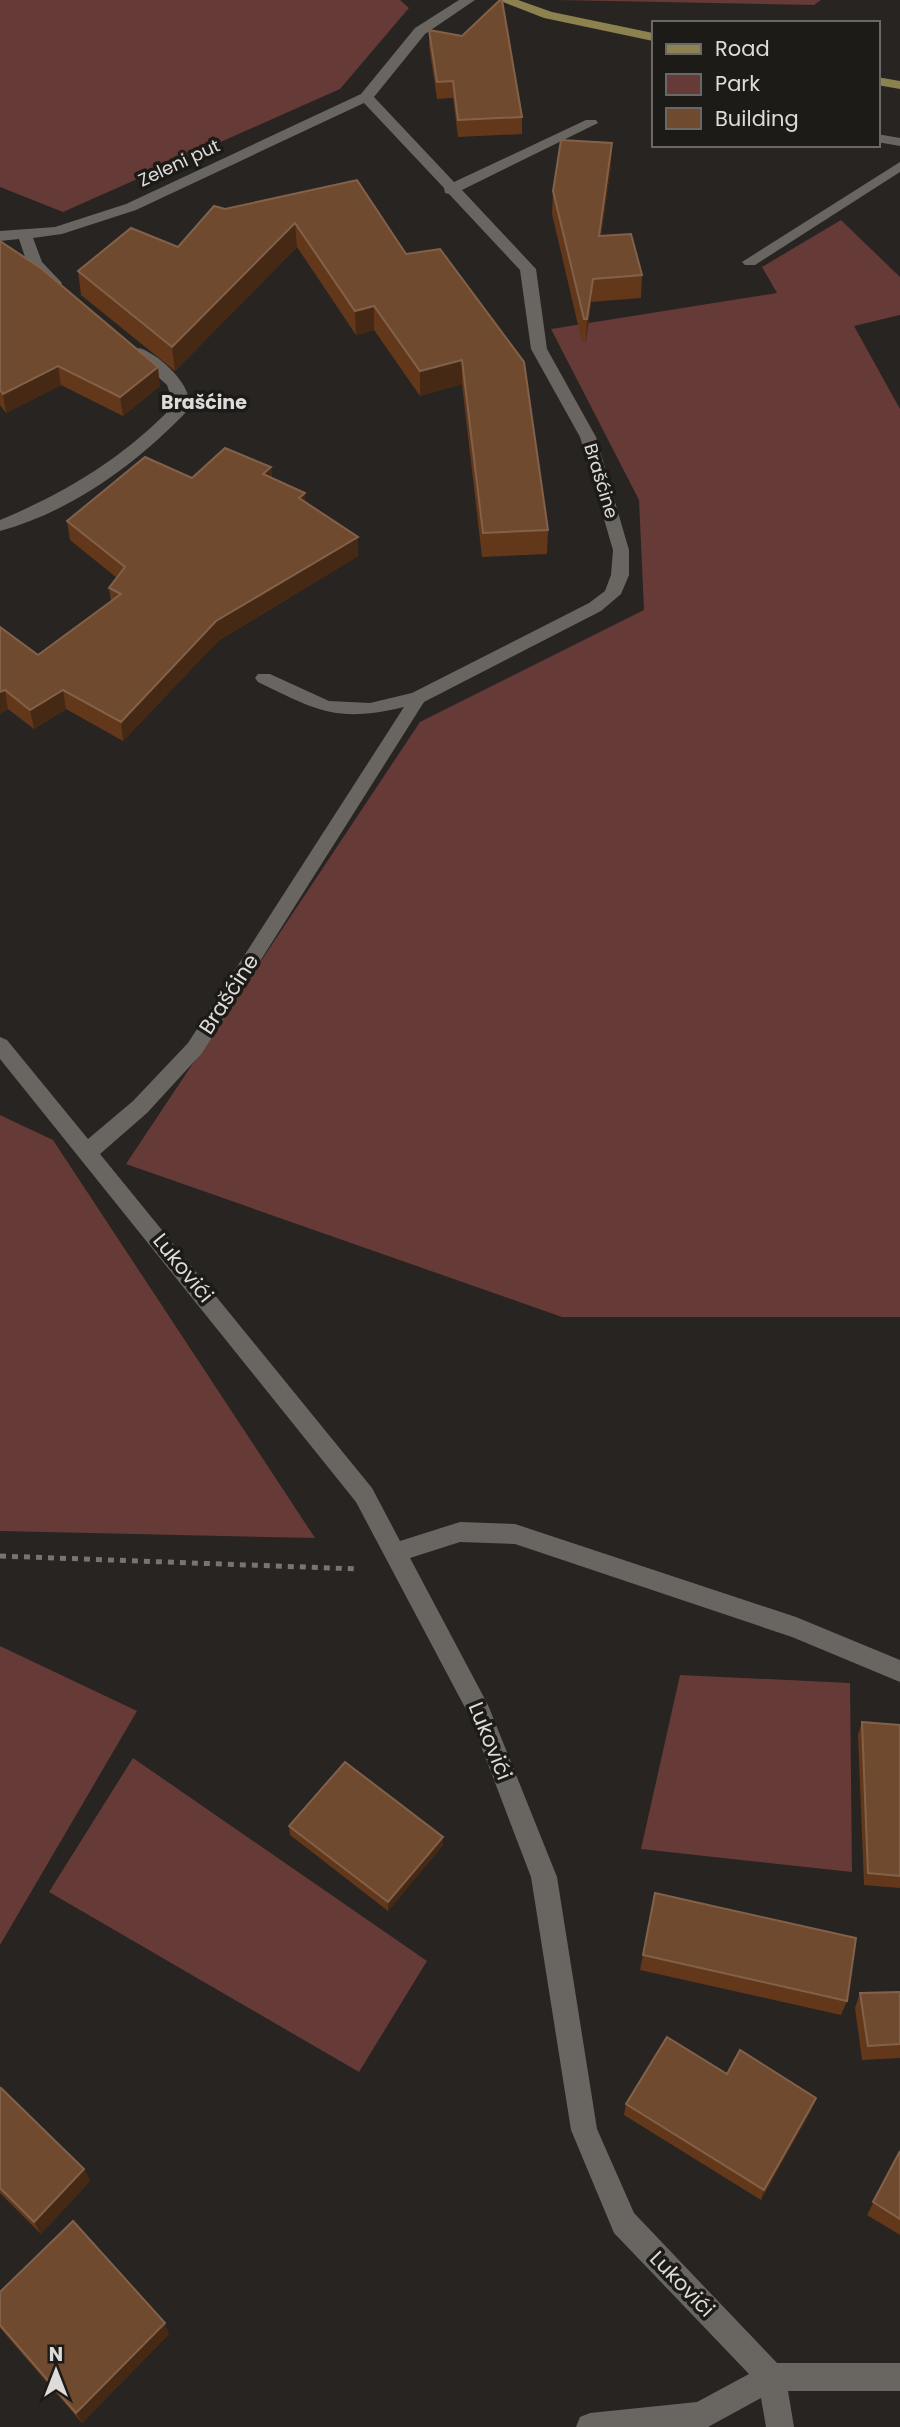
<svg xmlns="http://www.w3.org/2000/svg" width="900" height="2427" font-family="Poppins,sans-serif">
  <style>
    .green { fill: #663a36 }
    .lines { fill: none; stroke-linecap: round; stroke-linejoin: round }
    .path { stroke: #777472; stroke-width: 5; stroke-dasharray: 6 6; stroke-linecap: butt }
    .minor { fill: #696662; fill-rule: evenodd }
    .major { fill: #8b824f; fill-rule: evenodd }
    .wall { fill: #63381a }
    .shaded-wall { fill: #462914 }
    .building { fill: #704a2f; stroke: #82614a; stroke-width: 2 }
    .labels { text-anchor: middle; stroke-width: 7; stroke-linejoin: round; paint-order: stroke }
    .far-street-label { font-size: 18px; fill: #dedcda; stroke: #1d1b18 }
    .far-neighbourhood-label { font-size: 19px; font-weight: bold; fill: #dedcda; stroke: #1d1b18 }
    .street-label { font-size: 21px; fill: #dedcda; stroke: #1d1b18 }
  </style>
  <rect width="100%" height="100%" fill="#272421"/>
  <path class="green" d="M0,0h400l9,8 -69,81 -277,123 -63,-25z
    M556,0h265l-7,5z
    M841,220l59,57v38l-46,11 46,83v908h-338l-436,-153 294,-442 224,-112 -5,-110 -88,-171 226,-36 -15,-26z
    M0,1115l53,25 262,398 -315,-7z
    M0,1646l137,65 -137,234z
    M680,1675l170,8 2,189 -211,-23z
    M133,1758l294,203 -68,111 -310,-180z"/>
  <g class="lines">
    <path class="path" d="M0,1556l359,13"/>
    <path class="minor" d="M459,0h16l-50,34 -51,63 80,85 132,-62h10l2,3 -136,67 74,79 11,80 49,88 33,113v25l-8,19 -20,17 -177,91 -222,351 -55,60 -47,41 272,334 28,53 60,-19 55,2 281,93 104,43v22l-108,-45 -277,-93 -55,-2 -50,16 78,147 69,172 40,252 37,84 143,150h123v28h-112l6,36h-28l-5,-29 -53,29h-132l4,-10 10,-4 107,-11 52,-28 -135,-141 -43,-103 -40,-253 -61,-160 -114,-215 -356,-443v-22l7,3 81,99 45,-38 55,-58 216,-336c-68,16 -86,4 -146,-25l-3,-4 3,-4h12l59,27 41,2 42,-10 177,-90 16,-12 6,-16 2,-25 -33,-113 -49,-88 -11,-79 -71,-76 -4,-1 -1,-5 -80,-85 -228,107 -74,24 -29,4 9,24 20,21 -3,3h-10l-22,-23 -8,-24 -19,2v-10l55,-4 71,-23 235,-110 54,-66z
      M877,134l23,4v8l-23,-4z
      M900,162v10l-145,93h-10l-3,-3z
      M139,348c19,5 58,40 49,62 -49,52 -117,102 -188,121v-11c65,-27 125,-63 174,-115l-7,-20 -36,-32z"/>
    <path class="major" d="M498,0h20l34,12 101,21v8l-109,-23z
      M877,77l23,4v8l-23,-4z"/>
  </g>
  <path class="wall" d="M429,30l93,87v17l-64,3 -5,-39 -16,1 -8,-53z
    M611,166l-10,70 41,39 -1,23 -50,4 -5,40h-4l-30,-128 1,-23z
    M357,180l49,74 142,276 -1,24 -65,3 -20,-173 -42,12 -46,-66 -18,5 -59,-88 -122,124 -94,-76 -3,-24 100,-24 47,-38z
    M0,241l160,145 -37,30 -62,-31 -55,28 -6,-8z
    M271,467l1,11 33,25 53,34v19l-140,85 -95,100 -57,-32 -32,20 -26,-20 -8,5v-87l38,28 73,-54 -2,-13 8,-10 -47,-38 -3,-19 125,-43z
    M862,1722l38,3v163l-36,-3 -6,-150z
    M289,1826l154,11v8l-55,66 -98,-76z
    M655,1893l192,108 -6,14 -201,-45z
    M900,1992v66l-38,2 -7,-52 5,-15z
    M727,2074l85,35 -51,91 -137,-85 2,-11z
    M0,2089l84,80 6,12 -49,53 -41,-41z
    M900,2151v84l-33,-20z
    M0,2292l169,42 -87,89 -82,-95z"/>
  <path class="shaded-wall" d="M612,143l-1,23 -14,94 2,-24z
    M295,223l2,24 -122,124 -3,-24z
    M593,279l-2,23 -5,40 1,-23z
    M374,306v24l-18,5 -1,-24z
    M462,360v24l-42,12v-25z
    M58,366l3,19 -55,28 -3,-19z
    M158,367l2,19 -37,30 -3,-19z
    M271,467l1,20 -9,-13z
    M305,493l1,19 -7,-14z
    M358,537v19l-140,85 -95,100 -2,-19 95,-101z
    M5,690l3,19 -8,5v-22z
    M63,690l3,19 -32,20 -4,-19z
    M443,1837v8l-55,66v-9z
    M816,2098l-4,11 -51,91 3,-10z
    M84,2169l6,12 -49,53 -7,-12z
    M165,2323l4,11 -87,89 -6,-10z"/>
  <path class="building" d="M500,0h2l20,117 -64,3 -5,-39 -16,1 -8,-52 33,6z
    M561,140l51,3 -13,93 32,-2 11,41 -49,4 -6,40h-3l-31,-128z
    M357,180l49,74 34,-5 84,113 24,168 -65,3 -21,-173 -42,11 -46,-65 -19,5 -60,-88 -123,124 -94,-76 53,-43 47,19 36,-41 11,3z
    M0,241l42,28 116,98 -38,30 -62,-31 -55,28 -3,-4z
    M225,448l46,19 -8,7 42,19 -6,5 59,39 -142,84 -95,101 -58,-32 -33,20 -25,-20 -5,2v-65l38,28 83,-61 -12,-6 16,-21 -58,-46 78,-64 47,21z
    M862,1722l38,3v151l-32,-3z
    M345,1762l98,75 -55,65 -99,-76z
    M655,1893l201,45 -9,63 -204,-46z
    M900,1992v52l-32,2 -8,-53z
    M667,2037l60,37 13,-24 76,48 -52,92 -138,-86z
    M1,2088l83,81 -50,53 -34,-34v-99z
    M900,2151v68l-27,-17z
    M73,2221l92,102 -89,90 -76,-88v-33z"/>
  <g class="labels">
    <g class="far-street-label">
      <text transform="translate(179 163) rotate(-25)" y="6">Zeleni put</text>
      <text transform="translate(601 481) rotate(73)" y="6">Brašćine</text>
    </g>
    <g class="far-neighbourhood-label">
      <text x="204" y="409">Brašćine</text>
    </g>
    <g class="street-label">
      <text transform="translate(229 994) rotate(-57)" y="7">Brašćine</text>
      <text transform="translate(183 1268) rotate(51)" y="7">Lukovići</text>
      <text transform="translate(490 1741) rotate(68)" y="7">Lukovići</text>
      <text transform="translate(682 2284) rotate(46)" y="7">Lukovići</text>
    </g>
  </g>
  <rect x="652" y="21" width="228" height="126" fill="#1d1b18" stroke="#6a6866" stroke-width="2"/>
  <rect x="666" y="44" width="35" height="10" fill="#8b824f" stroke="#6a6866" stroke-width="2"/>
  <text x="715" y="56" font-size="21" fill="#dedcda">Road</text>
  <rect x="666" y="74" width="35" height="21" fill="#663a36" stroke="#6a6866" stroke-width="2"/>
  <text x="715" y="91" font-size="21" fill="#dedcda">Park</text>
  <rect x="666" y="108" width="35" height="21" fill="#704a2f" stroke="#6a6866" stroke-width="2"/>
  <text x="715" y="126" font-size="21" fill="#dedcda">Building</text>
  <g transform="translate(56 2371)" stroke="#1d1b18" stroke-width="5" paint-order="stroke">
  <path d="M0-5L12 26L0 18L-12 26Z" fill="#dedcda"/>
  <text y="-10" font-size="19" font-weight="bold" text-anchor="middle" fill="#dedcda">N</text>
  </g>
</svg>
